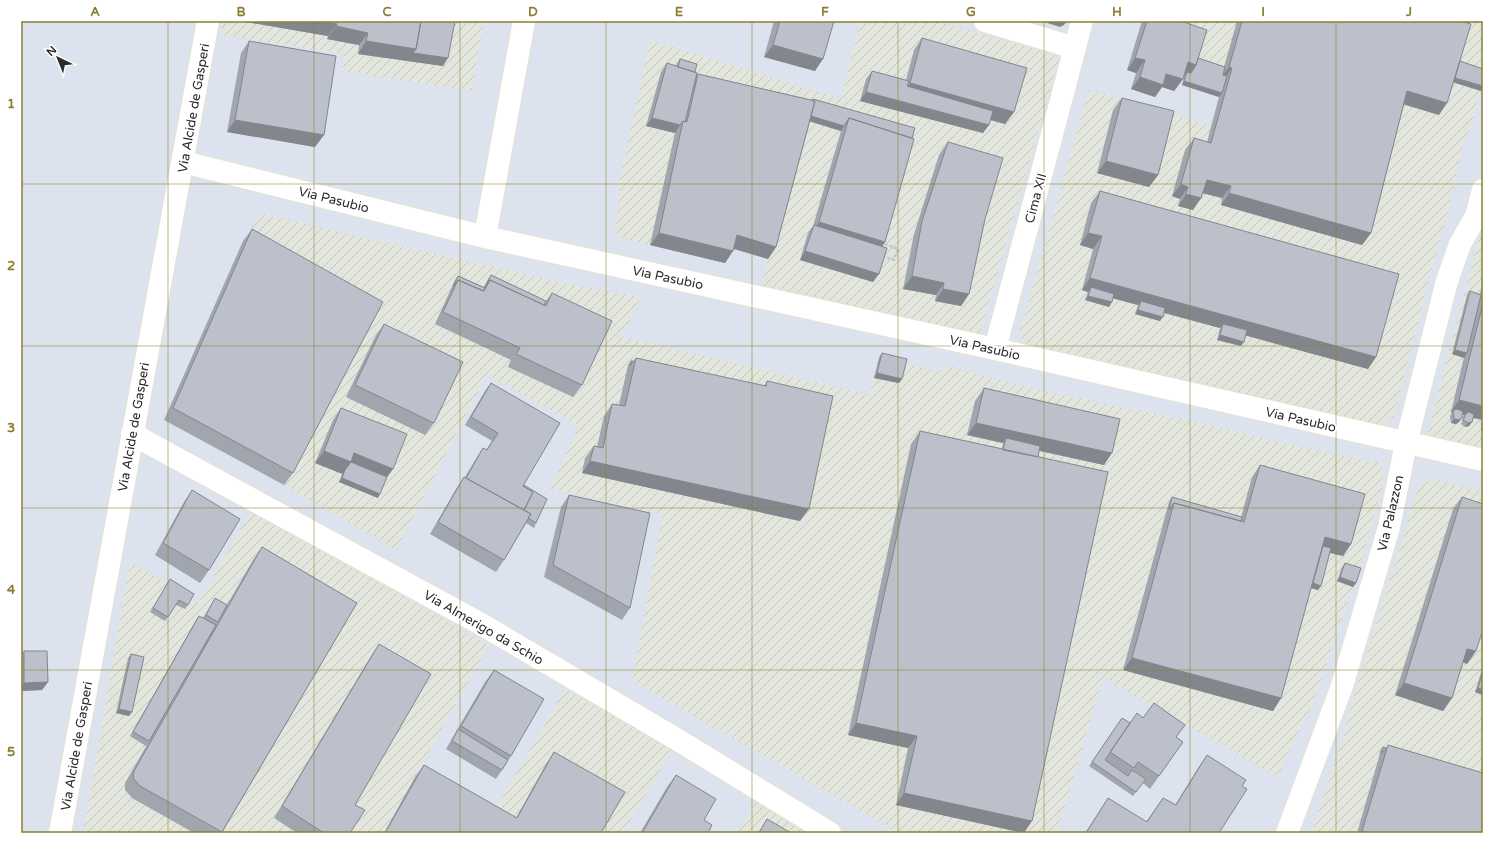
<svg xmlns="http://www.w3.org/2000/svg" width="1504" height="854" font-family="'Varela Round',sans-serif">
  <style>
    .industrial { fill: url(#industrial-furrows) }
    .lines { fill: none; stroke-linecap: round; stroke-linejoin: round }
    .minor-casing { stroke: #e5e3d1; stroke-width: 24 }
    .tertiary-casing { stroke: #e5e3d1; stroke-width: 24 }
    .path { stroke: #c4c4c4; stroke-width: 2.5; stroke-dasharray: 3 2; stroke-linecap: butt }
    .minor { stroke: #fff; stroke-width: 22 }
    .tertiary { stroke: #fff; stroke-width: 22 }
    .wall { fill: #a1a5ae }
    .shaded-wall { fill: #83868d }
    .building { fill: #bbc0ca; stroke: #83868d }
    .grid { fill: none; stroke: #8a7f31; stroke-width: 1; stroke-opacity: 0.55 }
    .labels { text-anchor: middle; stroke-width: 4; stroke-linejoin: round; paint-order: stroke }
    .street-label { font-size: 13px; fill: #2b2b2b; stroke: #fff }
    .neatline { fill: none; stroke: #8a7f31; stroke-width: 1.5 }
    .grid-label { font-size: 13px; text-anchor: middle; font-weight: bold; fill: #8a7f31 }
  </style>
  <defs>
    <pattern id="industrial-furrows" width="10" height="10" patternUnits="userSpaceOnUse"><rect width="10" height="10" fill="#e3e6dd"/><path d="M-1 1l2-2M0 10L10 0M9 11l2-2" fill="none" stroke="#c3c5be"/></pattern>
  </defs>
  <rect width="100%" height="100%" fill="#dce3ee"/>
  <path class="industrial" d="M223,21h261l-12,70 -130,-20 2,-17 -123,-19z
    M861,21h74l125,35 -82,284 -218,-50 8,-31 -40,-11 -3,15 -89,-21 -20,-7 4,-57 30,-138 191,59z
    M1163,21h320v61l-12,44 -9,23 -15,67 -18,62 -35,139 -15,10 -354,-83 -6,-10 70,-244 122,36 13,-46 -32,-19z
    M261,214l307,70 73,13 -19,40 247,58 10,-38 63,15 3,-7 88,24 144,29 142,33 61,12 4,17 -26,92 -48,139 -19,35 -13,31 -175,-99 -46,155h-158l-267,-152 31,-166 -113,-26 29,-63 -92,-51 -91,175 -112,-65 90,-171 -131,-73z
    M1483,224v231l-58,-13z
    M1432,479l51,13v341h-172l33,-98 7,-29 67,-218z
    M252,509l237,136 -74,132 75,42 75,-130 109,60 -3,2 -48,82h-540l47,-271 69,40z
    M760,796l65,37h-88z"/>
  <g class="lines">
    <defs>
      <path id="minor" d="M985,21l90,27
        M183,162l302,75 510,112 488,111
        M485,237l39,-216
        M995,349l87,-328
        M132,434l349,190 197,116 152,93
        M1287,833l55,-147 47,-159 17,-84 41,-162 13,-37 16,-28 7,-26"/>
      <path id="tertiary" d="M60,833l148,-812"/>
    </defs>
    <use href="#minor" class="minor-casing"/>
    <use href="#tertiary" class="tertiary-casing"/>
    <path class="path" d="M880,242l18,7 -4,11 -17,-6z"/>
    <use href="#minor" class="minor"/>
    <use href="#tertiary" class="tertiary"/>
  </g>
  <path class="wall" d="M246,21h209l-12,45 -85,-12 1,-9 -32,-6 1,-3 -82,-14z
    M774,21h60l-19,50 -51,-14z
    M1142,21h39l17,37 26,9 13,-46h-1h233l-9,40 23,8v18l-2,4 -28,-9 -14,33 -35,-11 -33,129 -9,12 -141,-40 1,-7 -19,-5 -2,5 -8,12 -15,-4 2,-7 -8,-3 13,-46 9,-12 13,4 12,-45 -37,-12 2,-9h-1v3l-9,12 -12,-4 -7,10 -24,-8 5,-16 -9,-3z
    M922,38l92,74 -9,12 -15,-4 -7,13 -123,-32 6,-22 6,-8 34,9 8,-30z
    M249,41l66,106 -88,-15 14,-79z
    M680,59l15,13 1,5 2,-3 114,26 1,-1 99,39 -39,144 -73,-22 8,-27 5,-7 28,-95 -31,-10 -34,126 -8,12 -34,-10 -9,14 -75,-18 25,-112 -29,-7 15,-54 6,-9 9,3 1,-2z
    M1122,98l36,77 -9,12 -52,-14 16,-63z
    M948,142l37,77 -16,75 -8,12 -26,-5 1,-6 -33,-6 11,-55 25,-79z
    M1100,191l276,166 -8,12 -123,-34 -4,11 -24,-6 3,-12 -56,-15 -4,8 -25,-7 3,-9 -25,-7 -4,9 -24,-7 3,-8 -6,-2 11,-41 -13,-4 11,-42z
    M252,229l41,244 -9,12 -120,-65 79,-179z
    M491,275l55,26 6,-8 30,92 -9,12 -65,-30 3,-7 -76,-36 20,-44 3,-4 26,11 4,-8z
    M1483,280v140l-10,-2 -1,4 -3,4 -4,1 -4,-3 3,-9h-1l-4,7 -3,2 -5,-1 -1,-7 2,-3 -1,-1 13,-55 -12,-3 15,-59 3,-4 10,3z
    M384,324l50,99 -9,12 -79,-38 29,-60z
    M882,353l20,26 -3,4 -25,-5 5,-21z
    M636,358l128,28 3,-5 33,140 -218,-48 3,-15 9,-12 3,1 7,-31 8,-12 7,1 9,-40 3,-4h2z
    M491,383l45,140 -2,5 -8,-5 -22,37 -8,12 -66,-38 26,-45 8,-12h1l12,-20 6,-9 3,2 6,-9 -27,-16 20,-34z
    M984,388l120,77 -65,-14 -1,6 -14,376 -128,-28 12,-57 -60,-13 63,-291 9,-13 82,18 1,-6 -36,-8 8,-34z
    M341,408l52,61 -6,8 -7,17 -2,4 -39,-16 3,-8 -27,-11 18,-43z
    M1483,421v10l-2,-1v-7z
    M1260,465l91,79 -8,12 -13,-3 -12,37 -7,-2 -30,110 -8,13 -150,-41 46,-168 3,-5 69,20 11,-40z
    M192,490l17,80 -9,13 -45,-28 29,-53z
    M569,495l61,113 -8,12 -78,-43 17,-70z
    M1462,497l14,154 -9,13 -4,-2 -11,36 -9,13 -48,-16 58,-186z
    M262,547l95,56 -135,230h-28l-62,-35 -7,-8v-7l23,-40 -2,3 -16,-10 66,-116 3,-4 4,2 12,-20 12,7 26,-45z
    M1345,563l11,20 -3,4 -16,-6 5,-14z
    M168,583l20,22 -3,4 -9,-4 -11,16 -15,-9z
    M379,644l-24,161 -5,28h-53l-23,-15 97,-162z
    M24,651l24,31 -6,8 -21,1v-36z
    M131,654l-2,62 -13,-3 12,-55z
    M1483,666v29l-8,-3z
    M494,670l17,86 -15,23 -50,-30 39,-67z
    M1122,718l8,5 13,-5 33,19 7,5 -33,47 -7,-6 -10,13 -44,-30z
    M1388,745l95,88h-126l22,-76 1,-6 3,-4 3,1z
    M554,752l47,81h-217l31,-56 9,-12 92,53 30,-54z
    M1207,755l35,31 -23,47h-134l23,-35 38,24 17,-24 12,7 23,-37z
    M676,775l28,45 4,13h-68l27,-46z
    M767,819l24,14h-33z"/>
  <path class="shaded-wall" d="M246,21h73l18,3 -9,12 -82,-14z
    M1041,21h26l-3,4 -4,2z
    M336,26l32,7 -9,12 -32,-6z
    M366,41l50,8 32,9 -5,8 -85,-12z
    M773,45l50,14 -8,12 -51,-14z
    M1135,58l10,2 -9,13 -9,-3z
    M1188,62l8,3 -8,12 -1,-5 -3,4 -5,-2z
    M1229,67l3,1 -8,12 -4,-1z
    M1166,74l17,5 -9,12 -12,-4 -7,10 -24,-8 9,-12z
    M1452,77l31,9v1l-2,4 -32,-10z
    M1184,81l38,12 -3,4 -37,-12z
    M910,83l104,29 -9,12 -103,-29z
    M1407,91l40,12 -8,12 -40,-12z
    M866,92l123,33 -6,8 -123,-32z
    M808,115l36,11 -3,5 -36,-11z
    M652,118l28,7 -5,8 -29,-7z
    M235,120l89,15 -9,12 -88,-15z
    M1106,161l52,14 -9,12 -52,-14z
    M1207,180l24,6 -9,12 -24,-6z
    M1181,184l7,3 -8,12 -8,-3z
    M1229,193l142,40 -9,12 -141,-40z
    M1186,194l15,4 -8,12 -15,-4z
    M819,222l66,20 -8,12 -66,-20z
    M659,233l74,18 -8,12 -75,-18z
    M1088,233l14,3 -9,13 -13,-4z
    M737,235l39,12 -8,12 -40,-12z
    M805,251l74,23 -6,8 -73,-22z
    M912,276l32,7 -8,12 -33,-6z
    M1090,278l286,79 -8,12 -146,-40 1,-5 -3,4 -81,-22 2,-5 -3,4 -49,-13 2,-5 -3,5 -6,-2z
    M943,289l26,5 -8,12 -26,-5z
    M1088,296l24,6 -3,5 -24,-7z
    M1138,310l25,7 -3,4 -25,-7z
    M1220,335l24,7 -3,4 -24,-6z
    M1455,350l12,3 -3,5 -12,-4z
    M877,373l25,6 -3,4 -25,-5z
    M1459,400l24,6v14l-18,-4 1,-3 -2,2 -11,-2v-2l-1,2 -1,-1z
    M1462,418l-3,4 -3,2 -5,-1 3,-4z
    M1472,422l-3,4 -4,1 3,-4z
    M976,423l136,30 -8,12 -99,-22 1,-5 -3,5 -36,-8z
    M324,451l30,2 39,16 -9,12 -36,-15 -5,8 -28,-11z
    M590,461l219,48 -9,12 -218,-48z
    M342,478l38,16 -2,4 -39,-16z
    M1325,537l26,7 -8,12 -25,-6z
    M1340,577l16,6 -3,4 -16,-6z
    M1310,582l11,4 -3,4 -11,-3z
    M1467,649l9,2 -9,13 -8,-3z
    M1132,658l149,40 -8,13 -150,-41z
    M48,682l-6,8 -21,1v-4l3,-4z
    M1404,683l48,15 -9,13 -48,-16z
    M1478,688l5,2v5l-8,-3z
    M119,709l13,3 -3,4 -13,-3z
    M856,723l61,13 -9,12 -60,-13z
    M904,793l128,28 -8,12 -128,-28z"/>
  <path class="building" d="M319,21h102l-5,28 -50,-8 2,-8 -32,-7 1,-2z
    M421,21h34l-7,37 -35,-5 3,-4z
    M780,21h54l-11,38 -50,-14z
    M1147,21h34l26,9 -11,35 -8,-3 -5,17 -17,-5 -3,11 -23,-8 5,-17 -10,-2z
    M1242,21h219l10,3 -24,79 -40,-12 -36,142 -142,-40 2,-7 -24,-6 -6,18 -15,-4 2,-7 -7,-3 13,-46 17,5 21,-75 -3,-1z
    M1461,21h8l-1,2z
    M922,38l105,30 -13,44 -104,-29z
    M249,41l87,15 -12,79 -89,-15z
    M1198,58l27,9 -2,8 4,1 -5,17 -38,-12 3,-9 4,1 5,-8z
    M680,59l17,5 -2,8 -17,-5z
    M1460,61l23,8v17l-28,-8z
    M667,63l30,10 -12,49 -2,-1 -3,4 -28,-7z
    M872,71l37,10 -2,5 86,25 -4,14 -123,-33z
    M698,74l117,27 -39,146 -39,-12 -4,16 -74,-18 24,-112 4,1z
    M1122,98l52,13 -16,64 -52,-14z
    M813,99l102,29 -3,10 -63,-20 -5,8 -33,-10 4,-15h-3z
    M849,118l65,21 -29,103 -66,-20z
    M948,142l55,16 -18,61 -16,75 -26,-5 1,-6 -32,-7 10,-55z
    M1100,191l299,83 -23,83 -286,-79 12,-42 -14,-3z
    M814,225l73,23 -8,26 -74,-23z
    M252,229l131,73 -90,171 -120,-65z
    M491,275l55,26 -2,4 -54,-25 -5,8z
    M458,276l27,12 -2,3 -25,-11 -5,7z
    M458,280l26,11 6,-11 56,26 6,-13 60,28 -30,64 -66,-31 4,-6 -77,-36z
    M1091,287l23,7 -2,8 -24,-6z
    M1470,291l11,4 -14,58 -12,-3z
    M1141,301l24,7 -2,9 -25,-7z
    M1483,303v103l-24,-6z
    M384,324l79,38 -29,61 -79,-38z
    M1223,324l24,6 -3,12 -24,-7z
    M882,353l25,6 -5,20 -25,-6z
    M636,358l130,28 1,-5 66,15 -24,113 -219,-48 4,-15 9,2 9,-44 13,2z
    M631,361h2l-3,5z
    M491,383l69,40 -37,63 10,6 -9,18 -58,-32 17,-30 4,2 11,-17 -27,-16z
    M984,388l136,31 -8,34 -136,-30z
    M341,408l66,26 -14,35 -39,-16 -3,9 -27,-11z
    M1456,409l4,1 3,2 -1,6 -3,2 -5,-1 -1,-8z
    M1470,412l4,3 -2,7 -4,1 -5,-3 3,-7z
    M920,431l188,41 -76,349 -128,-28 13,-57 -61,-13z
    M1006,438l34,8 -2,11 -35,-7z
    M351,462l36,15 -7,17 -38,-16 3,-8z
    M1260,465l105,29 -14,50 -26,-7 -44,161 -149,-40 42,-155 70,19z
    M464,477l67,37 -27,46 -66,-38z
    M524,485l23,14 -11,24 -8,-5 3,-4 -7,-4 9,-18 -10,-6z
    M192,490l48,29 -31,51 -46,-27z
    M569,495l81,18 -20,95 -77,-43z
    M1172,497l70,20 -1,4 -67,-18 -5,7z
    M1462,497l21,7v125l-7,22 -9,-2 -15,49 -48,-15z
    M1323,546l8,2 -10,38 -8,-3z
    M262,547l95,56 -135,229 -82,-46 -7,-8 1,-7z
    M1345,563l16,5 -5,15 -16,-6z
    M170,579l24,15 -6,11 -9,-5 -11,17 -15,-9z
    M215,598l12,7 -9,17 -12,-7z
    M199,616l17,9 -67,116 -16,-9z
    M379,644l52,30 -76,131 10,5 -15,23h-26l-42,-27z
    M24,651h23l1,31 -24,1z
    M131,654l13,3 -12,55 -13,-3z
    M494,670l50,29 -33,57 -50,-30z
    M1483,671v19l-5,-2z
    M1154,703l31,22 -9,12 7,5 -24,34 -21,-14 -4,6 -24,-16 27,-39 6,5z
    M1122,718l8,5 -25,37 23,16 4,-6 14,9 -10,13 -44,-30z
    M458,729l50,31 -6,10 -50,-29z
    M1388,745l95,28v60h-115l-6,-2z
    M1383,747l3,1 -4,5z
    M554,752l71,40 -24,41h-216l39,-68 93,53z
    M1207,755l39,25 -4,6 5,3 -28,44h-133l22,-35 39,24 16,-24 13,7z
    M676,775l40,24 -12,21 8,5 -4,8h-66z
    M767,819l24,14h-32z"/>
  <path class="grid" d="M168,21v812M314,21v812M460,21v812M606,21v812M752,21v812M898,21v812M1044,21v812M1190,21v812M1336,21v812M21,184h1462M21,346h1462M21,508h1462M21,670h1462"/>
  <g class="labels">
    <g class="street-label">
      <text transform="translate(193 108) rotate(-80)" y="5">Via Alcide de Gasperi</text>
      <text transform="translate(1035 198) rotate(-75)" y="5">Cima XII</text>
      <text transform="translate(334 199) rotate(14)" y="5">Via Pasubio</text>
      <text transform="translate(668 277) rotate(12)" y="5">Via Pasubio</text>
      <text transform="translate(985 347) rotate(13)" y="5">Via Pasubio</text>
      <text transform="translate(1301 419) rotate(13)" y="5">Via Pasubio</text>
      <text transform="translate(133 427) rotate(-80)" y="5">Via Alcide de Gasperi</text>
      <text transform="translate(1390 513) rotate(-77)" y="5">Via Palazzon</text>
      <text transform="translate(484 627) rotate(30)" y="5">Via Almerigo da Schio</text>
      <text transform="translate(76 746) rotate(-80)" y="5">Via Alcide de Gasperi</text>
    </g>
  </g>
  <rect width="1504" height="854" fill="none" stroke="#ffffff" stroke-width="44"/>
  <g transform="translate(58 58) rotate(317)" stroke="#ffffff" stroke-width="3" paint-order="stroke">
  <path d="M0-3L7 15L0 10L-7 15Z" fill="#2b2b2b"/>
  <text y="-6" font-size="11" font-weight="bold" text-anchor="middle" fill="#2b2b2b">N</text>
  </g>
  <rect x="22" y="22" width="1460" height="810" class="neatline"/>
  <g class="grid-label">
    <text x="95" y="16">A</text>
    <text x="241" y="16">B</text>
    <text x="387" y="16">C</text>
    <text x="533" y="16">D</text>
    <text x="679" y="16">E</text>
    <text x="825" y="16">F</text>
    <text x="971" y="16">G</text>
    <text x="1117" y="16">H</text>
    <text x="1263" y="16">I</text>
    <text x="1409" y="16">J</text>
    <text x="11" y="108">1</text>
    <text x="11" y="270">2</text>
    <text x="11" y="432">3</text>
    <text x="11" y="594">4</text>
    <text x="11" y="756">5</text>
  </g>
</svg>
